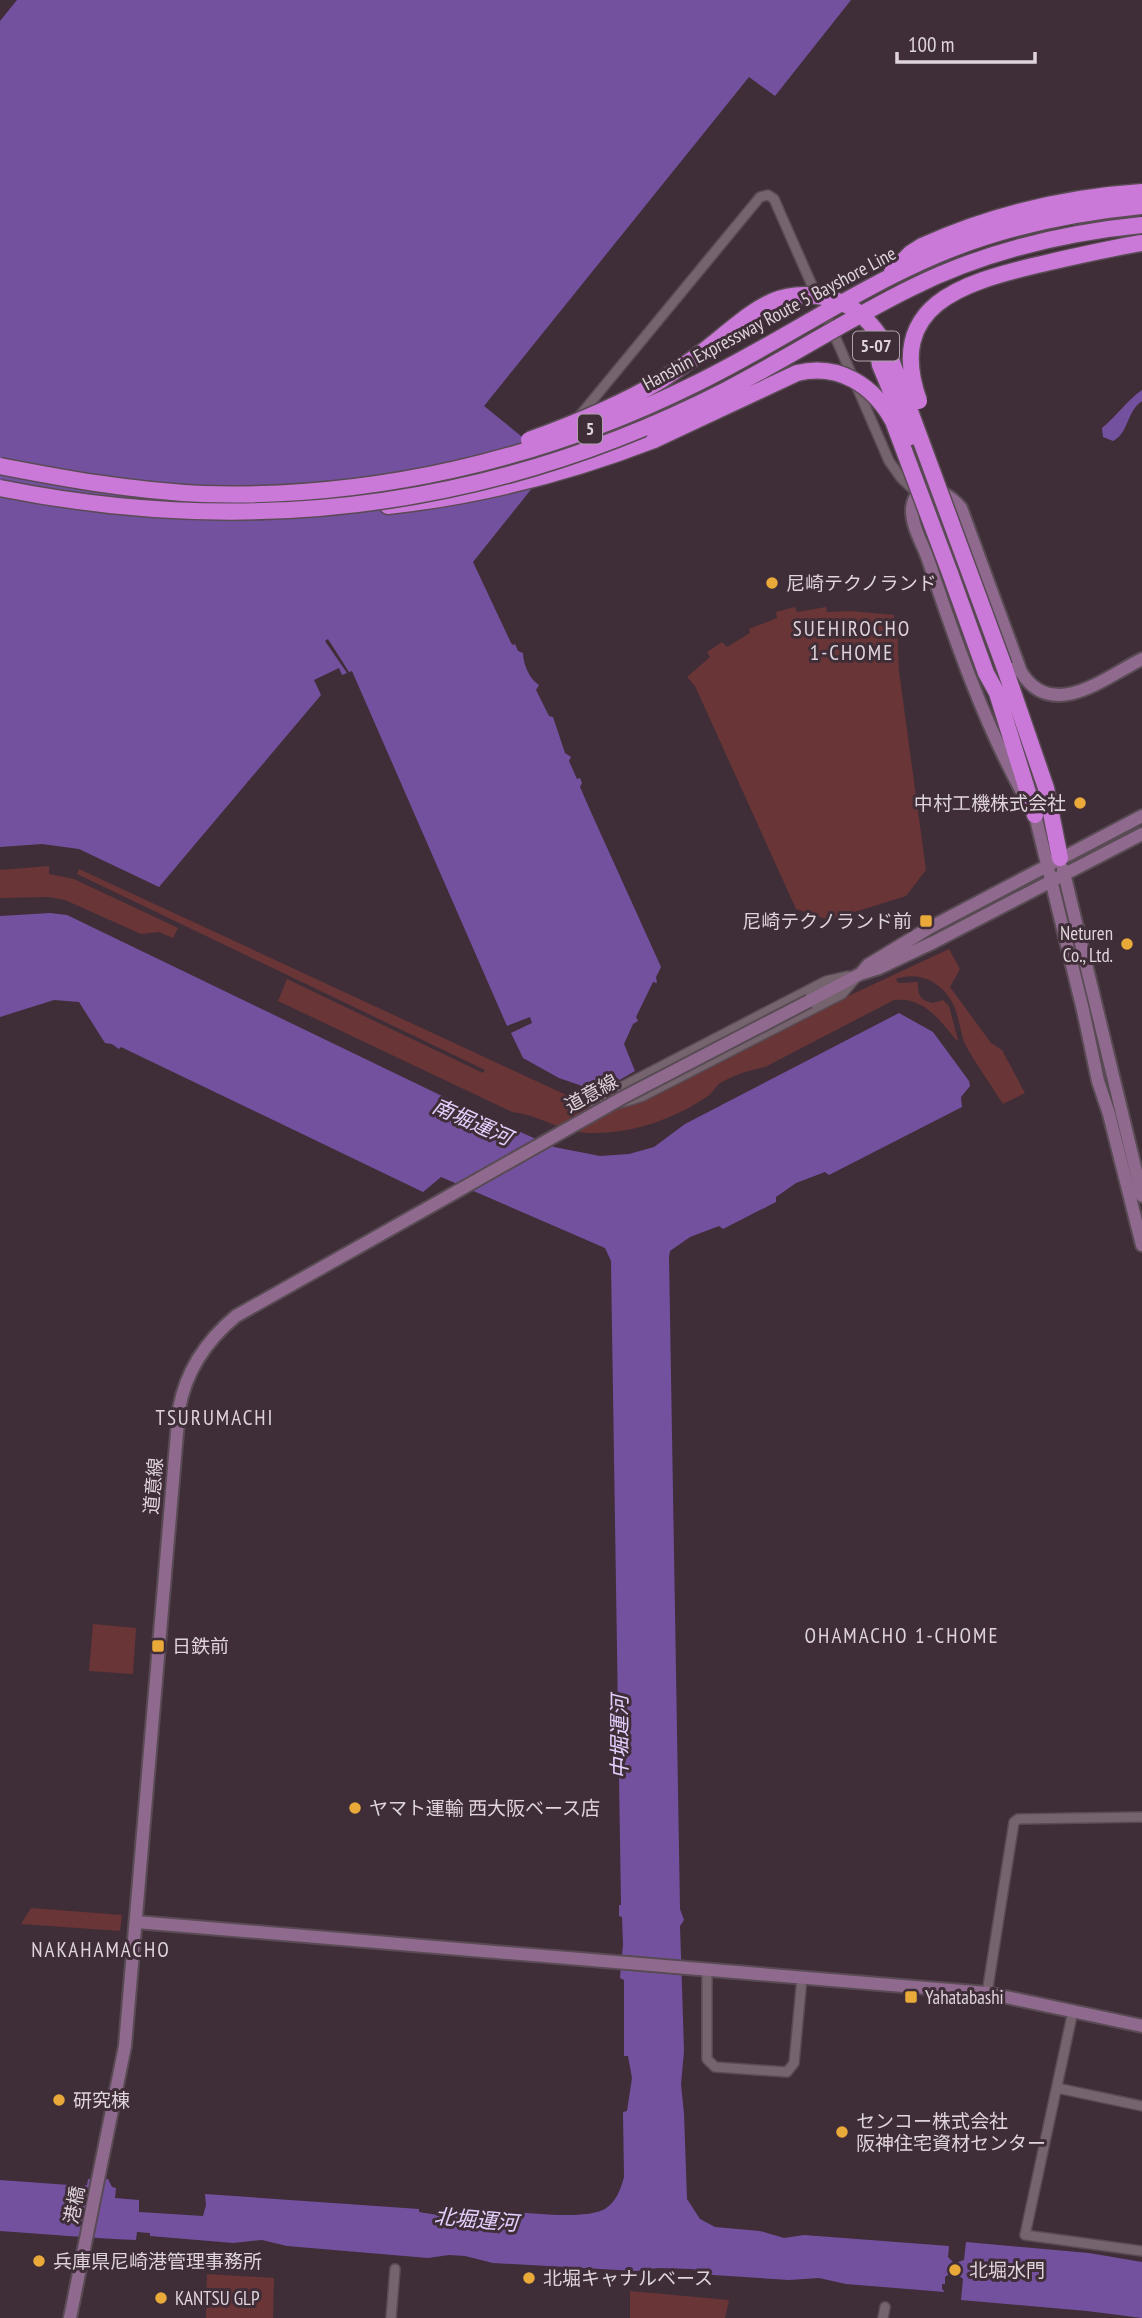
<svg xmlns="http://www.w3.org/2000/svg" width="1142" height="2318" font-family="'PT Sans Narrow','Noto Sans JP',sans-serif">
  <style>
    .green { fill: #693536 }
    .water { fill: #74519f }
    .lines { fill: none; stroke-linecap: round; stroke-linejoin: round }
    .street-casing { stroke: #594b54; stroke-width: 12 }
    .secondary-casing { stroke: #594b54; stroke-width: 16 }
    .highway-casing { stroke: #594b54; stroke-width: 19 }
    .street { stroke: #75636e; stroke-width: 9 }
    .secondary { stroke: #8f6a8e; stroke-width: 12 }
    .highway { stroke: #cb79d8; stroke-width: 16 }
    .secondary-bridge-casing { stroke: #594b54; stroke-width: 16; stroke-linecap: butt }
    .highway-bridge-casing { stroke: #594b54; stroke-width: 19; stroke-linecap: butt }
    .secondary-bridge { stroke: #8f6a8e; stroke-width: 12 }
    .highway-bridge { stroke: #cb79d8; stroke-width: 16 }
    .poi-dot { fill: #eaaa39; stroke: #3f2e38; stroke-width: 2.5 }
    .labels { text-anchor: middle; stroke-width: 6; stroke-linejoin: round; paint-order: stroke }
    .shield { fill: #3f2e38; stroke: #afa2aa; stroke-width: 2 }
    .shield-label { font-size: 18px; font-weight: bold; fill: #dfd4db }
    .street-label { font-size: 19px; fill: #dfd4db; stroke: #3f2e38 }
    .poi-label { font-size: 19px; fill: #dfd4db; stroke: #3f2e38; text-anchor: start }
    .neighbourhood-label { font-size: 21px; letter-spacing: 2px; fill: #dfd4db; stroke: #3f2e38 }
    .water-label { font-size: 21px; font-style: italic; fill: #e3d1fd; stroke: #3f2e38 }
  </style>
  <rect width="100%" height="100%" fill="#3f2e38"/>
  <path class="green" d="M795,607l2,5 29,-5 1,5 23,-1 44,4v11l3,1 2,44 27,199 -20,26 -77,24 -33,-11 -101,-223 -8,-9 23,-20 -3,-5 15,-10 5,5 23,-14 -1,-4 28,-11 -1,-6z
    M49,866v8l25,5 104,49 -5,10 -14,-6 -18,2 -76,-34 -17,-3 -48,1v-28z
    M79,869l511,237 39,-1 19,-6 194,-100 107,-50 11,20 -10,18 41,56 11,7 23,43 -22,11c-12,-19 -25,-37 -36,-56 -7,-13 -7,-29 -13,-42 -10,-23 -34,-36 -58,-27l2,4 20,-1c-1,13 3,19 15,21l10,-3 6,6 9,34 -1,1c-18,-22 -33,-44 -63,-41l-129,67c-15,3 -33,8 -46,17 -4,3 -6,9 -11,12 -34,23 -76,38 -118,37 -27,0 -50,-18 -78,-21l-234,-111 9,-22 196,94 2,-3 -408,-196z
    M93,1624l43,4 -3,46 -44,-3z
    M31,1908l91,7 -2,16 -99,-7z
    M207,2274l67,4 -1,40h-67z
    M630,2291l99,9 -4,18h-95z"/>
  <path class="water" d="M17,0h834l-76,96 -26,-19 -265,329 69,56 -80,100 38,81 2,2 2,-1 3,7 5,2c0,10 6,26 16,32l-3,5 13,26 4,1 12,36 6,4 -2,4 8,18 3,-1 2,5 -2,4 10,23 71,157 -5,10 1,6 -4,-1 -17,35 2,4 -5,3 -9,20 11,27 -31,18 -19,-2 -26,-9 -36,-20 -12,-25 21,-10 -2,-6 -23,9 -155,-355 -3,1 -21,-33 -3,2 22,32 -5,2 -3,-7 -25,12 7,15 -162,192 -80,-38 -37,-5 -42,3v-826z
    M1142,390v11c-16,11 -13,32 -29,40l-10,-4 -1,-9c15,-12 24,-27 40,-38z
    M50,913l17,2 404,195 83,37 46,9 29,-2 25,-7 31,-23 214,-111 34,19 36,49 1,5 -9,11 1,10 -133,68 -4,-3 -29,11 -20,14v5l-53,27 -4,-3 -29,11 -20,14 -1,6 11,652 4,11 -4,6 4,125 -3,33 3,30 3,85 13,20 15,8 45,4 24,7 20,-3 145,11 -1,11 5,5 -1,10 -7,5v7h-3v5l3,3 -99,-8 -27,-6 -30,2 -76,-5 -21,-6 -34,-1 -22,3 -143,-8 -28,-7 -16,-1 -21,3 -141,-12 -25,-6 -29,3 -83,-7v-3l-13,-1 -1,8c-46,-2 -89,-6 -136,-9v-51l83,6 4,-1 1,-6h20l4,8 4,1 -1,10 24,2v12l64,4 3,-11 -1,-11 214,15v3l24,4 18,-4h13v-4c30,2 108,14 131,1 11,-7 16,-20 19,-32l-1,-65 4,-1 5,-33 -4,-22h-4v-76l-4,-2 3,-34 -1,-27 -3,-1v-11h2l-9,-576 -1,-68 -6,-13 -164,-71 -18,15 -302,-145 -2,2 -7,-5 -7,-1 -26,-41 -25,-2 -54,17v-101z
    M966,2242l123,11 53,9v56l-55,-7 -126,-11 2,-21 -6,-5 1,-12 6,-2z"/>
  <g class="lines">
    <defs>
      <path id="street" d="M824,311l65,150 12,17 14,13
        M577,419l183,-222 8,-2 6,4 44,100
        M583,1098c15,13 43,4 60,-2l199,-102 12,-14
        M583,1098l3,-5 20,2 220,-114 22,-5
        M707,1970v89l8,8 72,5 7,-9 8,-85
        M987,1993l27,-171 4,-3 124,-2
        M1073,2011l-48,224 117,16
        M1057,2088l85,18
        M391,2318l4,-49
        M883,2318l2,-11"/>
      <path id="secondary" d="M1022,792c-39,-72 -67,-152 -93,-230 -5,-16 -17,-34 -17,-51 0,-10 4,-17 12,-22 16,0 27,7 37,19l60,164c31,50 83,6 121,-13
        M1031,808l4,7 48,195 15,71 11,33 33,131
        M1063,869l79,327
        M863,971l5,-6 61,-37 213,-112
        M809,1001l51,-27 19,-6 55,-26 208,-108
        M136,1922l851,71 155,33
        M70,2318l55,-272 54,-637c7,-39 28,-69 57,-93l197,-111"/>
      <path id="highway" d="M388,506c91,-10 181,-33 266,-66
        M950,573l36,100 11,20 38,122
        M1004,666l42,122 14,70"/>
    </defs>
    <use href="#street" class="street-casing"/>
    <use href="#secondary" class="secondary-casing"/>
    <use href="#highway" class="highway-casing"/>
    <use href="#street" class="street"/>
    <use href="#secondary" class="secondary"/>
    <use href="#highway" class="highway"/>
    <defs>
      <path id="secondary-bridge" d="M433,1205l189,-107 187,-97"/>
      <path id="highway-bridge" d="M892,272l19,-19 11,-7c69,-31 144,-49 220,-54
        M875,336l5,29 30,72
        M919,401c-34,-96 43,-118 118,-136 35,-8 69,-16 105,-22
        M529,440c44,-16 91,-35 131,-59 22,-14 42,-28 61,-44 36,-29 61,-52 110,-38 26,7 42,25 55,47l118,320
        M654,440l143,-67c42,-10 76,12 96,48l57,152
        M0,466c67,13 134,25 203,28 169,5 338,-34 490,-109 83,-40 159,-94 244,-130 65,-28 135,-42 205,-49
        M0,488c253,51 495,20 726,-98 62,-32 122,-71 185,-102 72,-36 151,-55 231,-63"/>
    </defs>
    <use href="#secondary-bridge" class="secondary-bridge-casing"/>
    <use href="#highway-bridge" class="highway-bridge-casing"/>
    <use href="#secondary-bridge" class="secondary-bridge"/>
    <use href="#highway-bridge" class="highway-bridge"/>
  </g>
  <g class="poi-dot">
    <circle cx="772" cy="583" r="7"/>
    <circle cx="1080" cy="803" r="7"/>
    <rect x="919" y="914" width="14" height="14" rx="3.5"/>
    <circle cx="1127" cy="944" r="7"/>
    <rect x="151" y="1639" width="14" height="14" rx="3.5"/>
    <circle cx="355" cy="1808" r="7"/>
    <rect x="904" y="1990" width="14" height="14" rx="3.5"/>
    <circle cx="59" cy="2100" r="7"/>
    <circle cx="842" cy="2132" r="7"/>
    <circle cx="39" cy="2261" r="7"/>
    <circle cx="955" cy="2270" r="7"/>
    <circle cx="529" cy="2278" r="7"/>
    <circle cx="161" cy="2298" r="7"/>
  </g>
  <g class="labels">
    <g class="shield">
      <rect x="853" y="331.5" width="46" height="29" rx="5"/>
      <rect x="578" y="414.5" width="24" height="29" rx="5"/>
    </g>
    <g class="shield-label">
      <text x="876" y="352">5-07</text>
      <text x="590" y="435">5</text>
    </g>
    <g class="street-label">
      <text transform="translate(769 318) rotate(-28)" y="7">Hanshin Expressway Route 5 Bayshore Line</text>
      <text transform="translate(591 1093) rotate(-29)" y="7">道意線</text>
      <text transform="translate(153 1486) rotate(-85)" y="7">道意線</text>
      <text transform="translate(74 2205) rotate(-79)" y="7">港橋</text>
    </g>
    <g class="poi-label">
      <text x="786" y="590">尼崎テクノランド</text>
      <text x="1066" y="810" text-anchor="end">中村工機株式会社</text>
      <text x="912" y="928" text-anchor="end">尼崎テクノランド前</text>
      <text x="1113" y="940" text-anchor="end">Neturen<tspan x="1113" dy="22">Co., Ltd.</tspan></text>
      <text x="172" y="1653">日鉄前</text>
      <text x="369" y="1815">ヤマト運輸 西大阪ベース店</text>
      <text x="925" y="2004">Yahatabashi</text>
      <text x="73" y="2107">研究棟</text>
      <text x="856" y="2128">センコー株式会社<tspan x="856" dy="22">阪神住宅資材センター</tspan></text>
      <text x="53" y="2268">兵庫県尼崎港管理事務所</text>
      <text x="969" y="2277">北堀水門</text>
      <text x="543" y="2285">北堀キャナルベース</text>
      <text x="175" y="2305">KANTSU GLP</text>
    </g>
    <g class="neighbourhood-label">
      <text x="852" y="636">SUEHIROCHO<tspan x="852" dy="24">1-CHOME</tspan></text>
      <text x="215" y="1425">TSURUMACHI</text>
      <text x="902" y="1643">OHAMACHO 1-CHOME</text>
      <text x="101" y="1957">NAKAHAMACHO</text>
    </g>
    <g class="water-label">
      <text transform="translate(472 1122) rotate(24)" y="7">南堀運河</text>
      <text transform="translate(620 1737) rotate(-90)" y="7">中堀運河</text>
      <text transform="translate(476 2220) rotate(5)" y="7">北堀運河</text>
    </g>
  </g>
  <path d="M897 52v10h138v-10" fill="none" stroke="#dfd4db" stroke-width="3.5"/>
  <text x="908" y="52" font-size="21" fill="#dfd4db" stroke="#3f2e38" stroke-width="5" paint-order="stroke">100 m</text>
</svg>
